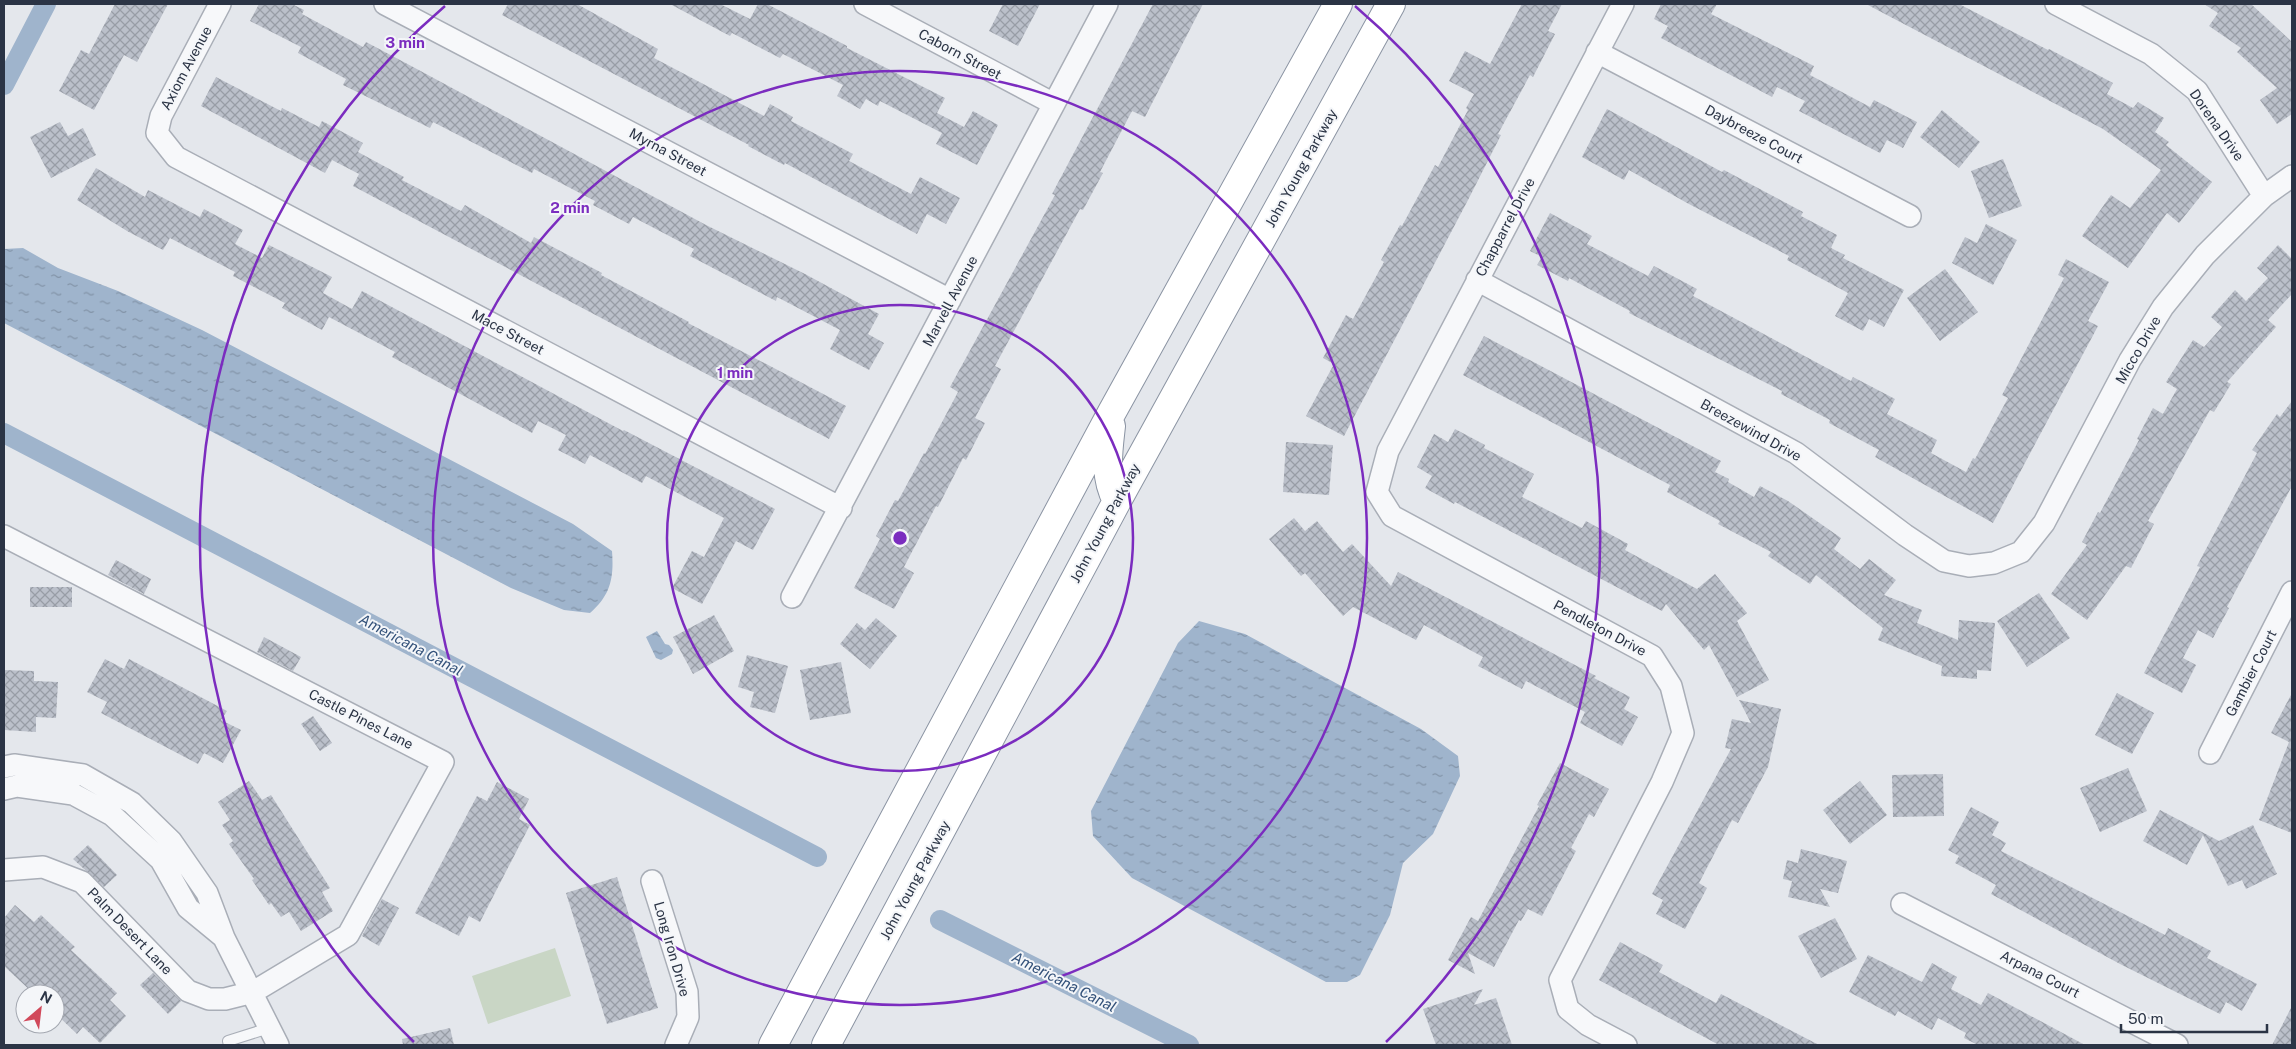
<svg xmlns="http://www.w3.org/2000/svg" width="2296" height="1049" font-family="'Public Sans',sans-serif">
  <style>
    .green { fill: #c9d6c5 }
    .water { fill: url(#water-ripples) }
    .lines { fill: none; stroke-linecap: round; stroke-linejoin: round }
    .canal { stroke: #9fb4cc; stroke-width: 20 }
    .building { fill: url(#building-cross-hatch) }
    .lane-casing { stroke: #a9aeb7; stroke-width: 12 }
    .street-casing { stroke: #a9aeb7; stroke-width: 24 }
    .highway-casing { stroke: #8b94a3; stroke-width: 30 }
    .lane { stroke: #f7f8fa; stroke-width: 10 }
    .street { stroke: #f7f8fa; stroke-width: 21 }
    .highway { stroke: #fff; stroke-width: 28 }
    .ring { fill: none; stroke: #7b2cbf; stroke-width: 2.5 }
    .labels { text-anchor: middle; stroke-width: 4; stroke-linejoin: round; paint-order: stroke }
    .street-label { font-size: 14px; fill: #2b3445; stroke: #f4f6f9 }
    .water-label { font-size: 15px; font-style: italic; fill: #34527a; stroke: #f4f6f9 }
    .centre { fill: #7b2cbf; stroke: #f4f6f9; stroke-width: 2.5 }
    .ring-label { font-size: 15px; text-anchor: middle; font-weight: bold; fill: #7b2cbf; stroke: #f4f6f9; stroke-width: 4; stroke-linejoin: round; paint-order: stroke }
  </style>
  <defs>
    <pattern id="water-ripples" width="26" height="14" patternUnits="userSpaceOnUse" patternTransform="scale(1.25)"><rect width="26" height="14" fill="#9fb4cc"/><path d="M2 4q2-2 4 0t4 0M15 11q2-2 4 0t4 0" fill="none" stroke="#8293a7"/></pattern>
    <pattern id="building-cross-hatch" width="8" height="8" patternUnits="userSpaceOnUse" patternTransform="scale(1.25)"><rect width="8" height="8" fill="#bbc0ca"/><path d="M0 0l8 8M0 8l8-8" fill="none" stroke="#989da6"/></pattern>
  </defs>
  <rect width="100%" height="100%" fill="#e4e7ec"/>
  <path class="green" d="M555,948l16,48 -83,28 -16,-48z"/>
  <path class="water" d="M23,248l35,20 60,23 84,39 371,194 39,27c2,26 -1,44 -22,62l-26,-3 -53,-22 -507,-265v-74z
    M1199,621l46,13 176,95 37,27 2,20 -27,58 -30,29 -13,52 -30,60 -13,7h-21l-194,-104 -39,-42 -2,-25 87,-168z
    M657,631l8,13 4,1 4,5 -1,4 -11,6 -5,-2 -10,-21z"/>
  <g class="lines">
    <path class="canal" d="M4,85l42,-81
      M4,433l813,424
      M940,920l249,125"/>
  </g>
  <path class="building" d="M115,4h53l-31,58 -13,-7 -30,55 -35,-19 22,-41 8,4z
    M259,4h33l12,6 -2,4 61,33 3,-5 49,26 291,157 99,49 74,40 -11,20 16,9 -15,27 -39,-21 10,-19 -63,-33 -1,4 -86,-45 4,-7 -61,-32 -4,7 -36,-19 2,-4 -61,-32 -2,4 -99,-51 -3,6 -87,-43 3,-6 -48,-26 3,-6 -51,-26z
    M508,4h69l81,45 -4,9 110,58 6,-12 23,13 -2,4 62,33 -4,7 62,33 9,-17 40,21 -14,26 -19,-10 -10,20 -132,-71 -1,2 -36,-19 1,-1 -247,-130z
    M670,4h50l30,15 8,-15h9l80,42v2l98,50 -8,15 27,14 9,-16 25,14 -21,40 -41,-21 6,-11 -62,-32 -2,5 -12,-7 -6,10 -23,-13 6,-11 -60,-31 -3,4 -48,-25 -2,3z
    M1003,4h37l-22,42 -29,-15z
    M1153,4h50l-58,113 -13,-6 -32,61 3,1 -20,37 -3,-1 -85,157 6,3 -26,49 10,5 -19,37 -3,-2 -25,49 -2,-1 -32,61 10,6 -20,36 -40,-21 26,-49 -4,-3 19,-36 3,1 26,-48 1,1 33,-62 -8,-5 105,-192 -3,-1z
    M1522,4h40l-14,27 7,3 -22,43 -3,-2 -32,59 3,1 -33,65 -124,236 -38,-20 28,-52 -11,-6 23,-43 7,4 31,-57 -3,-2 19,-35 2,1 33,-61 3,2 30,-57 -2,-2 8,-14 -25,-13 16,-30 25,13z
    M1661,4h56l-6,10 103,52 -4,9 60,32 4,-7 43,22 -14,26 -16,-8 -7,13 -81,-42 6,-10 -28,-14 -5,10 -111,-59 7,-12 -14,-7z
    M1866,4h93l89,46 1,-1 64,34 -6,11 26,14 5,-6 26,16 -9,14 14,10 -3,3 46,37 -33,41 -12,-10 -39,55 -46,-32 29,-41 19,13 31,-38 -58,-41z
    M2204,4h47l41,38v72l-15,10 -17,-24 17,-12 -40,-36 4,-4 -32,-22 9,-13z
    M216,77l65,34 1,-3 37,19 3,-6 41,22 -5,9 46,25 -2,3 59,31 4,-6 66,38 3,-6 68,36 -1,2 88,47 -1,1 158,83 -17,33 -476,-253 6,-12 -27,-14 -7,13 -124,-67z
    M1607,109l115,63 2,-2 79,42 -2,4 36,19 -6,13 14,7 -2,3 61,32 -20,37 -15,-8 -6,12 -28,-15 13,-23 -61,-33 2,-4 -102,-53 -58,-33 -5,10 -42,-23z
    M1942,110l38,32 -21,26 -39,-31z
    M60,122l8,14 15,-8 13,27 -45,23 -21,-41z
    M2003,159l19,47 -33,12 -18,-47z
    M96,168l49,29 3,-7 52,27 4,-8 39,21 -8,14 27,14 7,-13 63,32 -9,16 29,16 10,-18 261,140 1,-1 151,79 -22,41 -17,-9 -34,63 -30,-16 20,-37 12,6 20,-39 -78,-42 -4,7 -52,-28 -5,9 -27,-14 8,-15 -28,-14 -6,12 -140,-76 3,-5 -66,-35 -7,13 -40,-22 3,-5 -52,-27 2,-4 -65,-34 -7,12 -36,-19 -50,-31z
    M1550,213l42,23 -5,8 61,32 6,-10 43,23 -4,7 158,85 2,-4 42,22 -8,15 50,26 -6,13 35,19 7,-14 2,1 33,-61 -6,-3 62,-117 -6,-3 8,-16 43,23 -21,39 10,5 -105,197 -118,-66 4,-7 -50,-27 1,-3 -49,-26 1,-3 -153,-78 1,-2 -61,-33 -1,3 -31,-16 5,-8 -12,-6z
    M1986,224l31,16 -24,45 -41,-22 13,-26 12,6z
    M2278,245l14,14v35l-24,26 8,7 -49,55 4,2 -17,28 -4,-2 -62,111 6,3 -23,44 -5,-2 -39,54 -36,-26 36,-49 -5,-3 16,-30 2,1 39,-73 -2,-1 16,-31 10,6 14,-25 -11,-7 27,-42 11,7 18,-20 -11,-10 24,-27 11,11 22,-23 -11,-10z
    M1945,269l33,43 -38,29 -33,-43z
    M1484,336l237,125 -6,11 14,7 -1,3 26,15 6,-11 28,15 53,37 -7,11 26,20 9,-10 27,21 -12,15 38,15 -5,13 41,17 1,-20 36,3 -4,48 -14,-1v9l-36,-3 1,-10 -64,-26 5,-12 -67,-53 -6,9 -42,-28 3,-4 -53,-28 2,-3 -53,-29 3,-7 -207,-110z
    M2292,401v85l-65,121 2,1 -16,30 -15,-8 -15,28 13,7 -14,28 -38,-20 56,-106 -3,-1 60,-113 -5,-3 25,-36 3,3z
    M1455,429l30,16 -1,3 50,26 -12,23 60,31 4,-7 42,23 -3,6 72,39 18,-15 32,39 -10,8 32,59 -32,17 -28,-52 -5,5 -38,-46 -4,7 -207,-109 -1,2 -29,-16 7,-12 -15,-9 17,-33 14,8z
    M1286,442l47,3 -4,50 -46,-3z
    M1294,518l11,13 12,-10 26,31 9,-8 39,42 7,-14 198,104 -2,2 36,19 -6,12 14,8 -16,29 -42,-23 5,-11 -59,-31 -4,8 -44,-23 5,-9 -59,-32 -8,15 -63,-33 -10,9 -38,-43 -4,3 -32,-37z
    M116,560l35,19 -7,15 -36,-19z
    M30,587h42v20h-42z
    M2039,593l31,45 -43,29 -30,-46z
    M714,615l20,36 -41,23 -20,-37z
    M876,618l21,18 -27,33 -30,-25 17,-21 8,7z
    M264,637l37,20 -8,14 -36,-19z
    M747,655l41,11 -13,47 -25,-6 4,-15 -16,-5z
    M105,659l19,10 5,-10 98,52 -6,9 20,10 -18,33 -19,-10 -6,11 -97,-51 6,-11 -20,-10z
    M841,662l10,51 -41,7 -10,-50z
    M4,670l30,1v10l24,1 -2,36 -20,-1v15l-32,-2z
    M2117,693l37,20 -22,41 -37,-19z
    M2292,693v140l-33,-13 30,-78 -18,-9z
    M1739,700l42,9 -13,58 -30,56 -6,-3 -33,63 8,5 -22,41 -29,-15 7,-14 -11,-6 79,-145 -6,-1 7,-29 19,4z
    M313,716l19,27 -12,8 -19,-27z
    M1560,763l49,26 -15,28 -5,-3 -18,34 5,3 -34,65 -14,-7 -7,12 -2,-1 -25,47 -26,-14 7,21 -27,-14 23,-43 7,4 61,-115 -2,-1z
    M2128,768l19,43 -47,21 -20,-44z
    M1943,774l1,42 -51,1 -1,-42z
    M249,781l13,19 9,-5 59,93 -8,4 11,19 -32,20 -12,-19 -8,5 -10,-14 -2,2 -17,-25 2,-1 -25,-35 4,-3 -11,-16 8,-5 -12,-18z
    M1860,781l27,34 -37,29 -27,-34z
    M497,782l32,17 -10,20 11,6 -50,97 -11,-6 -10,20 -44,-23 62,-117 10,5z
    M1971,807l28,15 -7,13 14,8 -5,8 164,84 3,-7 43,23 -4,7 50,26 -15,27 -16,-9 -6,12 -100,-50 -129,-70 5,-9 -41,-22 4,-7 -11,-6z
    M2160,810l59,31 34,-16 24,49 -31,15 -4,-9 -14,6 -25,-51 -16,30 -44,-24z
    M88,845l29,30 -13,12 -31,-28z
    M1801,849l46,12 -9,32 -18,-4 10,18 -42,-10 4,-16 -9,-2 4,-19 11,3z
    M617,877l41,131 -51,16 -41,-131z
    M382,899l17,9 -20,38 -17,-10z
    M15,905l19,17 7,-7 34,32 -4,3 46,43 -7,7 16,16 -26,27 -17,-16 -6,7 -22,-21v-19h-21l-30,-28v-48z
    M1835,918l22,41 -36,19 -23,-42z
    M1620,942l43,23 -4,7 57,31 5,-9 98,51h-100l-120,-65z
    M1868,955l54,27 10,-19 25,14 -6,12 30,16 7,-12 97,52h-107l-14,-7 2,-5 -28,-15 -6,12 -34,-19 -3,5 -46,-24z
    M153,973l28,28 -13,13 -28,-29z
    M1483,989l-9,16 22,-7 16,47h-76l-13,-36z
    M2292,1006v39h-20z
    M450,1028l4,17h-51l-1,-6z"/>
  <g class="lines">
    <defs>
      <path id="lane" d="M229,1045l-1,-4 41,-13"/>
      <path id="street" d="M220,4l-59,112 -4,17 19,24 665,351
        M385,4l565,296
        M865,4l189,100
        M1623,4l-235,447 -11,41 15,24 260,140 19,30 12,47 -21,49 -102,198 8,29 20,16 38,20
        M2056,4l95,50 46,37 67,105
        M1597,52l313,164
        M1477,280l319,173 109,82 39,26 25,5 25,-3 27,-11 23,-29 86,-163 33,-53 42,-52 59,-59 28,-20
        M4,536l439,226 -95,173 -95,57 -28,7h-16l-21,-8 -106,-109 -39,-15 -39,3
        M792,597l315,-593
        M2210,753l82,-161
        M4,767l10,-2 69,10 49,28 39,38 36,52 17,45 54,107
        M4,789l13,-3 56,8 39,21 49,45 27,48 34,28
        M652,881l35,111 1,25 -12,28
        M1902,904l275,141"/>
      <path id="highway" d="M1111,426c-3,27 -7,50 6,75
        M773,1045l339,-633 226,-408
        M826,1045l291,-544 274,-497"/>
    </defs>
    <use href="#lane" class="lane-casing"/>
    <use href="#street" class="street-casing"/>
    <use href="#highway" class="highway-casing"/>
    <use href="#lane" class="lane"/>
    <use href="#street" class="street"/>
    <use href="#highway" class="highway"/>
  </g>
  <g class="ring">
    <circle cx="900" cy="538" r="233"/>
    <circle cx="900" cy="538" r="467"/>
    <path d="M414 1042A700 700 0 0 1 445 6M1355 6A700 700 0 0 1 1386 1042"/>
  </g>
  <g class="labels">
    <g class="street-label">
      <text transform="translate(960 54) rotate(28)" y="5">Caborn Street</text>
      <text transform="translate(186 68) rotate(-62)" y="5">Axiom Avenue</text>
      <text transform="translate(2217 125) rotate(55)" y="5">Dorena Drive</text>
      <text transform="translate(1754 134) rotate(28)" y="5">Daybreeze Court</text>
      <text transform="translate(668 152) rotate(28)" y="5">Myrna Street</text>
      <text transform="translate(1301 168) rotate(-61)" y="5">John Young Parkway</text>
      <text transform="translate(1505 227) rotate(-62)" y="5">Chapparrel Drive</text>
      <text transform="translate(950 301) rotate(-62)" y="5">Marvell Avenue</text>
      <text transform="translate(508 332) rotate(28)" y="5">Mace Street</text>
      <text transform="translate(2138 350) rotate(-60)" y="5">Micco Drive</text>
      <text transform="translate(1751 430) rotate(29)" y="5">Breezewind Drive</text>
      <text transform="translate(1105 523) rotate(-62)" y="5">John Young Parkway</text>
      <text transform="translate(1600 628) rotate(28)" y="5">Pendleton Drive</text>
      <text transform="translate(2251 673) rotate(-63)" y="5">Gambier Court</text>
      <text transform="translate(361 719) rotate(27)" y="5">Castle Pines Lane</text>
      <text transform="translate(915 880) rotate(-62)" y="5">John Young Parkway</text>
      <text transform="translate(130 931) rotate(46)" y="5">Palm Desert Lane</text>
      <text transform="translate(672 949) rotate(74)" y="5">Long Iron Drive</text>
      <text transform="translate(2040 974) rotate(27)" y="5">Arpana Court</text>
    </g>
    <g class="water-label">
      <text transform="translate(411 645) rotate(28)" y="5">Americana Canal</text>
      <text transform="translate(1064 982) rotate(27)" y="5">Americana Canal</text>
    </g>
  </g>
  <circle cx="900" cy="538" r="8" class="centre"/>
  <g class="ring-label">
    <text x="405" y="48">3 min</text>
    <text x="570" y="213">2 min</text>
    <text x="735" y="378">1 min</text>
  </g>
  <rect width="2296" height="1049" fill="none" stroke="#2b3445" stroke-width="10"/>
  <g transform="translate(40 1009) rotate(28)"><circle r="24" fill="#f4f6f9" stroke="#a4a8b1"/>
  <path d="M0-4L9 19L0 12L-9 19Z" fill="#d1495b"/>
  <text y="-8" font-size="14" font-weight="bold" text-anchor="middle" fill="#2b3445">N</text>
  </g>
  <path d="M2121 1024v8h146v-8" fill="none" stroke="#2b3445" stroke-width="2.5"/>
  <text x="2128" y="1024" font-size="15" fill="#2b3445" stroke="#f4f6f9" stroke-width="4" paint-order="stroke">50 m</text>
</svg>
